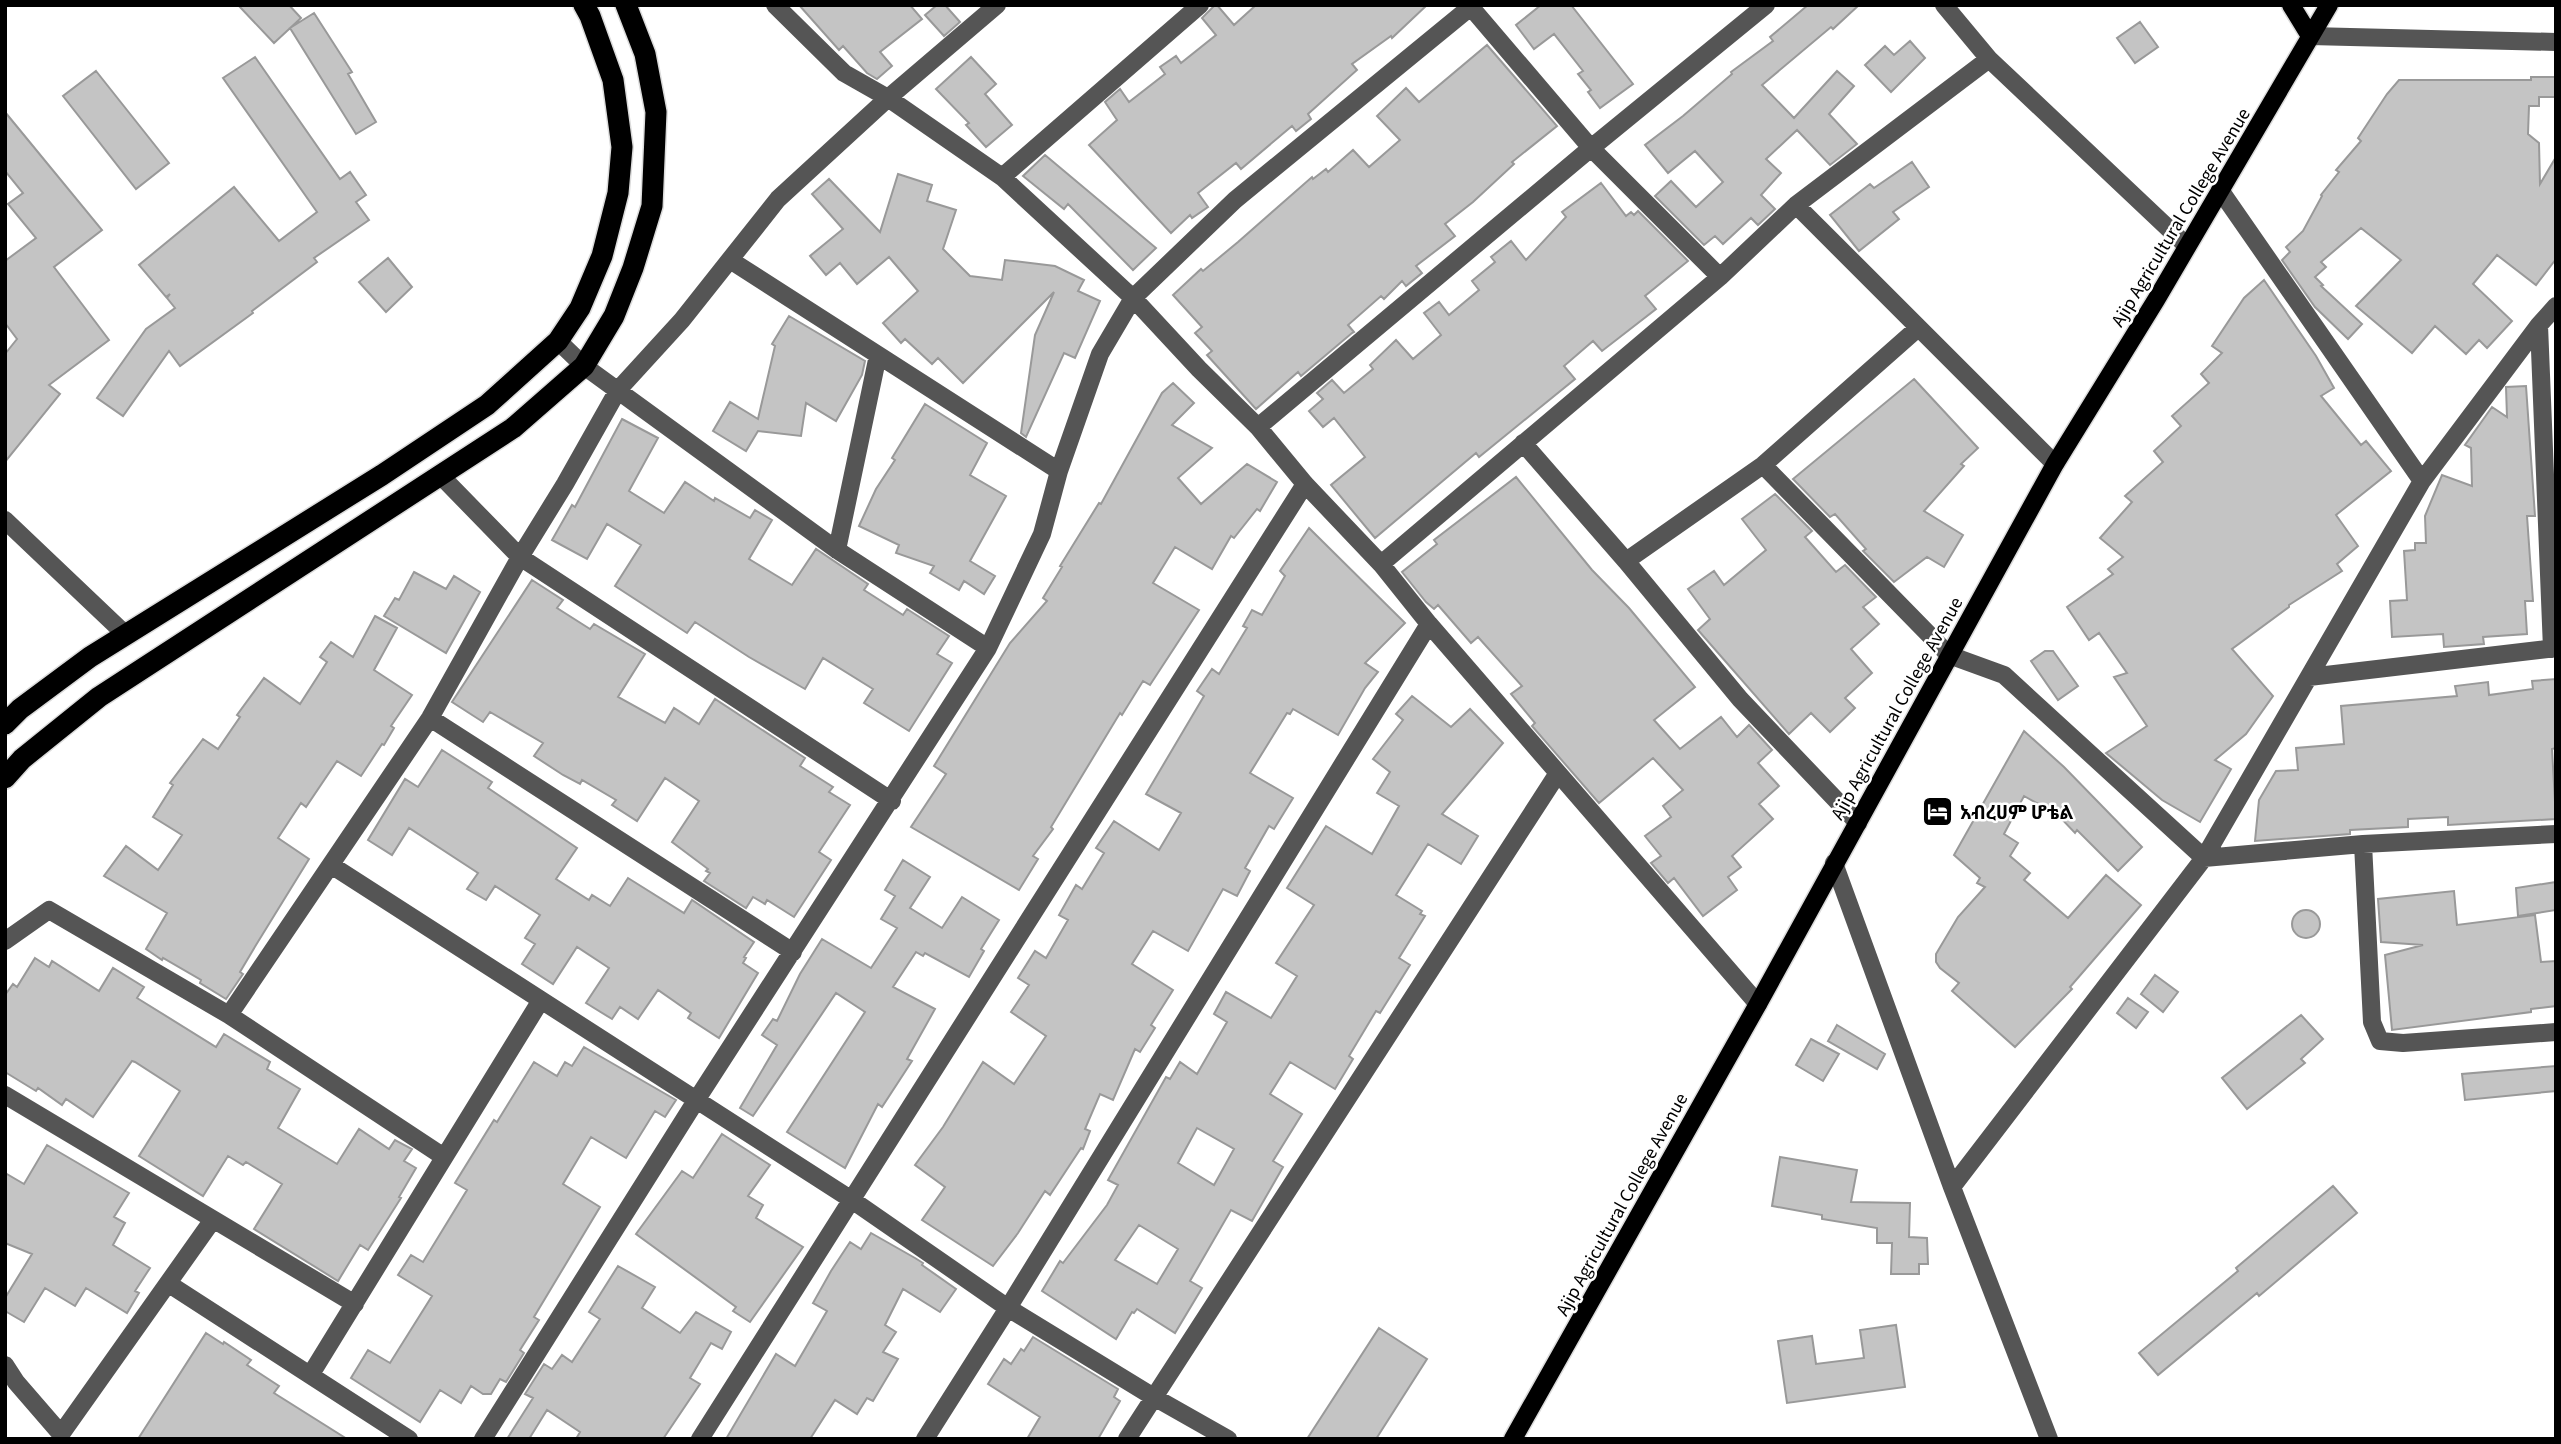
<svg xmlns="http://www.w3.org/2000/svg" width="2561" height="1444" font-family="'Source Sans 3','Noto Sans Ethiopic',sans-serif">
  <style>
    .building { fill: #c4c4c4; stroke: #999; stroke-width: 2; fill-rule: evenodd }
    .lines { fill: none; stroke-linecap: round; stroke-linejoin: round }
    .major-casing { stroke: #dbdbdb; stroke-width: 21 }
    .highway-casing { stroke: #dbdbdb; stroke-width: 24 }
    .minor { stroke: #555; stroke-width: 18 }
    .major { stroke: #000; stroke-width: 18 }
    .highway { stroke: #000; stroke-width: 21 }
    .labels { text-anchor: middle; stroke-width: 5; stroke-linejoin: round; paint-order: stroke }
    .street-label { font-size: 19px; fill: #000; stroke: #fff }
    .poi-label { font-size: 19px; font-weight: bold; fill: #000; stroke: #fff; text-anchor: start }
  </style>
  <rect width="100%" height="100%" fill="#fff"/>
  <path class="building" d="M238,5h51l12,13 -27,25z
    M799,5h111l12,14 -42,33 12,14 -15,13 -10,-6 -24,-27 -4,4z
    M937,5h8l15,17 -16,14 -19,-21z
    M1215,5h2l17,20 22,-20h171l-35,33 -1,-2 -39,28 5,6 -49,44 3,5 -15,12 -4,-5 -51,43 -5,-6 -38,30 10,14 -16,11 -2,-3 -19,18 -82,-88 28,-25 -12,-18 15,-13 9,13 36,-28 -5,-7 16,-11 5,7 35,-28 -14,-17z
    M1541,5h30l62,79 -33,24 -12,-16 3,-2 -13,-16 5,-3 -29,-37 -20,15 -18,-24z
    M1808,5h51l-26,24 -2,-2 -69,58 32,33 43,-47 17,15 -25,28 28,30 -27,21 -33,-35 -31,29 15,14 -20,22 14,14 -17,16 -7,-7 -28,26 -8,-8 -11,9 -49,-49 16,-15 25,26 27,-25 -28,-31 -27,22 -23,-28 38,-29 49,-42 -1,-2 42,-31 -3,-4z
    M314,13l38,59 -4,2 28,48 -20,12 -66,-106z
    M2140,22l18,25 -23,16 -18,-25z
    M1910,41l15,17 -34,34 -26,-27 20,-19 9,9z
    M1487,45l70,81 -45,36 2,2 -41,38 -28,22 10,12 -39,30 6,7 -16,13 -4,-5 -18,18 -3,-3 -33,29 6,7 -2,1 -51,43 -3,-4 -42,37 -49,-54 5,-4 -17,-18 7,-6 -29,-32 28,-26 2,2 35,-29 74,-65 1,2 13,-10 2,3 25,-22 16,17 31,-27 -23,-24 29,-28 13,14z
    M255,57l85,122 10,-7 16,23 -10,7 13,18 -55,38 3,4 -65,49 1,2 -73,53 -11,-15 -46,65 -26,-18 49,-69 29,-21 -8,-10 3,-4 -4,3 -27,-32 95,-78 45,54 38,-29 -94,-134z
    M971,57l25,27 -11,10 27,31 -26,22 -20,-22 3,-2 -33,-34z
    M96,71l73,92 -33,26 -73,-93z
    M2531,77h25v20h-17v9h-10l-1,28 11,9 1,41 16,-27v102l-20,26 -39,-30 -24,29 39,37 -25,27 -8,-8 -13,14 -31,-28 -23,27 -56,-47 45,-46 -40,-32 -40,34 5,5 -11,10 8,8 -2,1 41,38 -14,15 -33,-32 -33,-47 8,-8 -4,-5 17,-16 19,-35 -1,-1 18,-23 -3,-2 25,-29 -3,-3 29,-44 12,-14h132z
    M5,112l97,118 -48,37 55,73 -60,45 11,9 -55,68v-108l12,-15 -12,-16v-62l31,-23 -28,-34 15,-11 -18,-22z
    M1045,155l111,93 -23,22 -65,-66 -4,5 -41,-33z
    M1912,162l17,25 -36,25 6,7 -40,32 -29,-36 40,-31 4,4z
    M898,174l34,11 -5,16 29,9 -13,39 27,27 32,4 3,-20 50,6 29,14 -6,11 22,10 -25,57 -11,-5 -38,84 -5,-4 14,-98 19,-43 -91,91 -25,-25 -6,6 -27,-25 -4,4 -18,-20 35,-32 -29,-34 -32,27 -17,-21 -14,12 -16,-19 33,-27 -31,-35 17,-15 51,53z
    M1601,183l25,33 5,-4 3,3 4,-4 50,50 -43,35 11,13 -54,42 -9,-10 -29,25 11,13 -96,78 -3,-4 -101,85 -44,-53 34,-28 -31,-39 -11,9 -14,-16 14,-12 -6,-6 15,-13 12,13 29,-24 -3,-4 26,-25 17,19 28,-24 -17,-22 15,-11 10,13 30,-25 -7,-9 23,-19 -4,-5 20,-16 15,19 40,-43 -4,-5z
    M388,258l24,29 -26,25 -27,-30z
    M2264,280l52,76 18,32 -13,8 40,49 5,-4 25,30 -55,44 22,31 -21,18 5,7 -53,34v2l-57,42 41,47 -27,38 -31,26 16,9 -31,53 -38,-22 -56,-47 41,-27 -33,-49 13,-4 -28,-40 -10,7 -22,-33 46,-33 -5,-5 15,-12 -23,-19 32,-36 -7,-6 38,-34 -9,-11 27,-25 -9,-10 37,-33 -8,-9 21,-21 -10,-7 32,-48z
    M789,316l76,45 -3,14 -26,46 -30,-18 -5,33 -43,-5 -12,20 -33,-20 17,-29 28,17 17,-73 -3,-2z
    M1914,379l64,69 -17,16 3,2 -40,45 39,24 -19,32 -17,-10 -33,25 -31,-31 3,-2 -31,-35 -5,3 -37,-38z
    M1173,383l21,20 -22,22 40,23 -34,30 23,26 46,-40 30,18 -17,29 -3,-2 -23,29 -3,-2 -19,33 -37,-22 -22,36 46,27 -49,75 -7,-4 -21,34 -2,-2 -69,114 2,2 -20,27 5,3 -19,31 -108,-63 35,-53 -12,-8 76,-123 37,-42 -4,-3 19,-31 -2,-1 39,-63 2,1 61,-111z
    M2526,386l9,130h-8l6,85h-8l2,33 -44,3 1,7 -40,3 -1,-13 -51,3 -2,-36 17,-1 -3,-49 11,-1v-7h11l-1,-27 17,-41 30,11 -1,-38 -6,-3 27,-38 15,10 -1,-30z
    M925,404l62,39 -17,32 36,21 -36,65 25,15 -11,18 -20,-13 -5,9 -29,-17 4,-7 -38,-13 3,-8 -40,-19 17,-37 19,-29 -3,-2z
    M622,419l36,19 -29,53 35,22 21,-31 29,19 1,-3 35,20 5,-8 17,10 -23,39 43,26 24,-36 52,35 -4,6 39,25 4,-6 42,27 -12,18 15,9 -43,68 -45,-28 9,-14 -50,-31 -18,31 -56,-32 -54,-35 -8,11 -72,-47 26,-41 -34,-21 -20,35 -35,-19 20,-35 3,2z
    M1516,477l76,93 37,38 66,79 -41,33 26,29 41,-32 16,20 12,-12 23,25 -14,13 21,23 -20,18 14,15 -41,37 9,11 -13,10 9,13 -34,26 -29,-38 -6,5 -17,-20 10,-7 -16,-20 26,-19 -8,-11 20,-16 -30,-32 -54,45 -67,-77 3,-3 -24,-29 11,-8 -44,-49 -7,6 -33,-38 -4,4 -8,-7 -24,-30 35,-28 -3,-4z
    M1775,494l37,37 -7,6 31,35 9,-7 31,32 -13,10 16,17 -28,25 21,24 -27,25 10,10 -25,24 -19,-19 -22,21 -91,-104 12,-11 -22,-30 26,-18 10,14 42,-35 -24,-31z
    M1309,528l96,95 -40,40 13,9 -13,16 -27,47 -45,-26 -3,5 -3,-1 -37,60 43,25 -19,31 -5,-3 -24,42 5,3 -13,25 -14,-7 -35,62 -35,-20 -21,33 41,26 -22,35 4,3 -15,24 -5,-3 -22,51 -13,-6 -15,35 5,2 -7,18 -2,-1 -31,47 -5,-4 -27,42 -25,33 -71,-46 23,-33 -30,-22 28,-38 40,-65 31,22 32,-48 -35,-24 18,-27 -11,-7 17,-27 11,7 22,-38 -9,-5 17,-30 6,4 22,-36 -8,-5 18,-27 45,29 22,-37 -35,-19 58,-98 -7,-5 15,-22 7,5 28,-46 -4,-2 9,-16 10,5 23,-39 -5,-5z
    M414,572l32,17 8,-13 26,16 -34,61 -62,-37 11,-18 4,2z
    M532,580l31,20 -6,8 33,21 4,-5 51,30 -27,43 47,26 9,-15 25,16 16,-25 90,59 -5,8 33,21 -4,5 21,13 -31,47 12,8 -37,57 -27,-17 -2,4 -12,-7 -7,11 -42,-27 6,-8 -4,-2 2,-2 -36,-27 27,-41 -34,-23 -28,43 -25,-16 4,-5 -34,-20 -2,4 -17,-9 -29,-19 9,-13 -53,-31 -7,10 -31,-20z
    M375,616l22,12 -23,42 38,25 -21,31 3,2 -10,17 -2,-1 -21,32 -24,-15 -31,46 -5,-4 -23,35 31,21 -53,86 -16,27 3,2 -17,25 -26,-16 1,-3 -38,-22 -1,2 -16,-11 21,-36 -63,-37 22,-30 32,24 24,-35 -29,-18 20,-32 -3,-2 33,-44 15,10 22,-32 -3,-2 27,-37 36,26 27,-42 -7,-5 11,-15 22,15z
    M2045,651h8l25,35 -20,14 -27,-39z
    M2556,679v69l-4,1 4,70 -108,6v-8l-40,2v8l-58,3v4l-95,7 4,-41 17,-29 22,-1 -2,-22 48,-4 -3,-38 116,-10 -2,-10 33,-4 1,13 44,-6 -1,-8z
    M1412,696l39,31 19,-18 33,34 -61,71 36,22 -17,28 -33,-20 -32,51 26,16 -2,3 5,2 -26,42 11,7 -30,48 -4,-2 -27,45 4,3 -18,30 -45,-27 -20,32 32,20 -29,47 10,6 -31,54 -21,-11 -41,71 12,7 -27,45 -38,-24 -3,4 -2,-1 -16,27 -74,-48 18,-30 3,2 44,-58 11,-20 -10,-5 58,-103 4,2 10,-17 17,12 30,-52 -13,-8 12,-22 45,26 26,-42 -21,-13 38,-58 -27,-17 39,-62 46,28 27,-48 -22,-13 13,-21 -17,-13 30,-39 -7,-6zM1197,1128l37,21 -20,36 -36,-22zM1139,1225l39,24 -21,35 -42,-24z
    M2024,731l40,36 78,80 -24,24 -41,-41 -2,3 -17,-18 -34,-19 -20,38 14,9 -8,13 20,17 -6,7 44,38 38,-43 35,30 -71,82 2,2 -57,58 -63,-56 7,-8 -19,-15 -4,-6v-8l22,-37 27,-30 -8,-4 3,-5 -26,-23z
    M442,750l50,32 -4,6 89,60 -21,31 33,21 3,-5 18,11 18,-28 56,35 8,-13 62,42 -10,15 2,1 -3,5 15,10 -39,65 -31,-20 3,-5 -33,-23 -20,29 -18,-12 -8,12 -26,-16 23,-35 -32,-21 -24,37 -31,-20 13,-20 -10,-6 15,-23 -45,-29 -9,14 -19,-11 11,-16 -69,-45 -17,27 -24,-15 37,-61 13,8z
    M903,860l27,17 -20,31 32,20 20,-31 37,23 -18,29 3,2 -15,26 -44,-24 -2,3 -7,-4 -23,35 42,22 -28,50 5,2 -30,46 -4,-3 -33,64 -58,-36 78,-120 -29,-19 -83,123 -13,-8 37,-63 -15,-10 11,-16 4,2 23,-47 22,-35 49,29 26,-40 -16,-9 14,-23 -10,-6z
    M2556,882v28l-38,6 -2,-28z
    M2454,891l3,34 78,-10 6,47 15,-1v45l-25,3v3l-139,18 -7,-75 38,-10 -42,-3 -3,-43z
    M2292 924a14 14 0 1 1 28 0a14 14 0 1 1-28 0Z
    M35,958l14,9 3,-6 47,30 14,-23 31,19 -7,11 79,49 8,-13 46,28 -3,7 33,20 -22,39 59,36 22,-35 30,20 6,-9 17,9 -8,12 12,7 -17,29 2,1 -33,52 -8,-5 -22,36 -84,-52 28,-45 -36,-22 -3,3 -15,-9 -25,40 -64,-40 41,-65 -45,-29 -3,-1 -39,56 -27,-18 -4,6 -24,-17 -2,3 -31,-19v-77l8,-11 4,3z
    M2155,975l23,17 -15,20 -22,-18z
    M2128,998l20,14 -12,16 -19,-15z
    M2301,1015l22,24 -22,20 4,4 -58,46 -25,-31z
    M1837,1025l48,29 -8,15 -49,-28z
    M1811,1039l28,15 -16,27 -27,-16z
    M584,1047l92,53 -11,17 -10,-6 -29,47 -35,-21 -28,47 37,23 -66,110 5,3 -19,30 4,3 -18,29 -6,-3 -9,15h-8l-12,-8 -10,17 -21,-13 -20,32 -69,-44 17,-28 22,13 42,-67 -34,-21 13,-20 12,7 44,-72 -12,-7 39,-63 3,2 37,-60 23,14 8,-14 7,4z
    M2556,1066v25l-91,9 -3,-26z
    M722,1134l48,31 -22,31 15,9 -7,13 47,29 -53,75 -17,-11 3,-4 -100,-73 46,-63 11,7z
    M47,1145l82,48 -15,24 11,6 -12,22 37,23 -15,23 4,2 -12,20 -41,-25 -11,18 -30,-18 -21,34 -19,-11v-13l27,-44 -27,-11v-70l19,11z
    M1780,1157l77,13 -6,32 59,1 -1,34 18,1 1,26h-9v10h-28l1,-31h-15v-15l-55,-9v-4l-50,-9z
    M2333,1186l24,27 -98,83 -2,-3 -99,82 -19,-22 99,-82 -2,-3z
    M871,1233l44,25 8,5 -1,2 34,24 -16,23 -37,-23 -18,36 11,7 -13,20 15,7 -25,42 -6,-3 -10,16 -22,-14 -25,39h-84l50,-85 19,12 32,-55 -14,-8 18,-32 19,-29 11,7z
    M618,1266l37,21 -13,21 38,25 16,-21 35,20 -9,17 -11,-6 -21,35 10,6 -37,55h-87l4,-7 -33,-22 -18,29h-22l26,-41 -8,-4 19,-30 8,5 10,-14 10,7 28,-43 -11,-7z
    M1896,1325l9,62 -118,16 -9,-62 34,-5 4,28 48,-6 -4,-28z
    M1379,1328l48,31 -51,80h-69z
    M206,1333l17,11 1,-2 27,18 -4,5 32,21 -5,7 73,46h-209z
    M1033,1337l85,52 -4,8 6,4 -22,38h-71l13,-22 -52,-33 16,-25 7,5 10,-15 3,2z"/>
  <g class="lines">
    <defs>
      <path id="major" d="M2291,5l19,31
        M1513,1439l245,-435 297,-540 101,-164 173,-295"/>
      <path id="highway" d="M5,724l15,-15 70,-52 292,-182 105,-70 71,-64 22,-33 22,-52 16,-63 4,-46 -9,-67 -23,-64 -6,-11
        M5,778l17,-19 77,-62 414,-269 71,-62 30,-50 19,-48 19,-62 4,-94 -11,-58 -19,-49"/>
    </defs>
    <use href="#major" class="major-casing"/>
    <use href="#highway" class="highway-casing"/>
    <path class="minor" d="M775,5l69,68 44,25 114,79 131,121 66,71 59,58 47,57 76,80 48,60 329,380
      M1469,5l122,143 129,129
      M1944,5l45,54 198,187
      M2310,36l246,6
      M1002,177l198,-172
      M2220,190l202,291
      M1796,205l259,259
      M730,260l329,211
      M2539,325l13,324
      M558,341l26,25 253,184 151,98
      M1258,427l333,-279 175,-143
      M1523,443l103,118 114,138 118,124
      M1763,465l186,190 55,20 200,183 159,-14 193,-10
      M441,476l79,81 372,244
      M5,520l121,115
      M837,550l41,-195
      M1626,561l137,-96 155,-137
      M1381,564l339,-287 76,-72 193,-146
      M2309,677l247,-29
      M430,718l363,234
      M2363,844l9,178 8,19 23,2 153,-11
      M1834,863l118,324 97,252
      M331,865l521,335 156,108 144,88 76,43
      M5,941l44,-31 180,105 201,-297 90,-161 45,-73 53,-94 64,-70 96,-121 110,-101 109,-93
      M229,1015l215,142
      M5,1095l350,209
      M1952,1187l252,-329 218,-377 117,-156 17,-19
      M169,1284l240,155
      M5,1365l11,17 45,52 151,-213
      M311,1374l230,-374
      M483,1439l214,-340 291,-451 54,-114 17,-63 41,-117 33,-56 102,-98 238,-195
      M700,1439l605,-955
      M925,1439l83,-131 421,-684
      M1127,1439l431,-666"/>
    <use href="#major" class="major"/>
    <use href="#highway" class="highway"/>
  </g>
  <defs>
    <symbol id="hotel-square" viewBox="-11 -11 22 22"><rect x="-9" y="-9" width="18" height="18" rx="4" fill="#000" stroke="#fff"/><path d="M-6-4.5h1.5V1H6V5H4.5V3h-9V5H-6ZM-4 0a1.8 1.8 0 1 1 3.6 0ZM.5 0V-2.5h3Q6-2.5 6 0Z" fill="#fff"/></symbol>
  </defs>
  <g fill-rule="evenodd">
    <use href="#hotel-square" x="1920" y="794" width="35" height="35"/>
  </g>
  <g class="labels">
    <g class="street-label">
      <text transform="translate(2180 217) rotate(-59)" y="7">Ajip Agricultural College Avenue</text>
      <text transform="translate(1896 708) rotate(-61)" y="7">Ajip Agricultural College Avenue</text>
      <text transform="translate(1621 1204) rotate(-61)" y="7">Ajip Agricultural College Avenue</text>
    </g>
    <g class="poi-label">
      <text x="1960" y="819">አብረሀም ሆቴል</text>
    </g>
  </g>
  <rect width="2561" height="1444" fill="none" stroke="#000000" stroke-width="14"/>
</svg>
